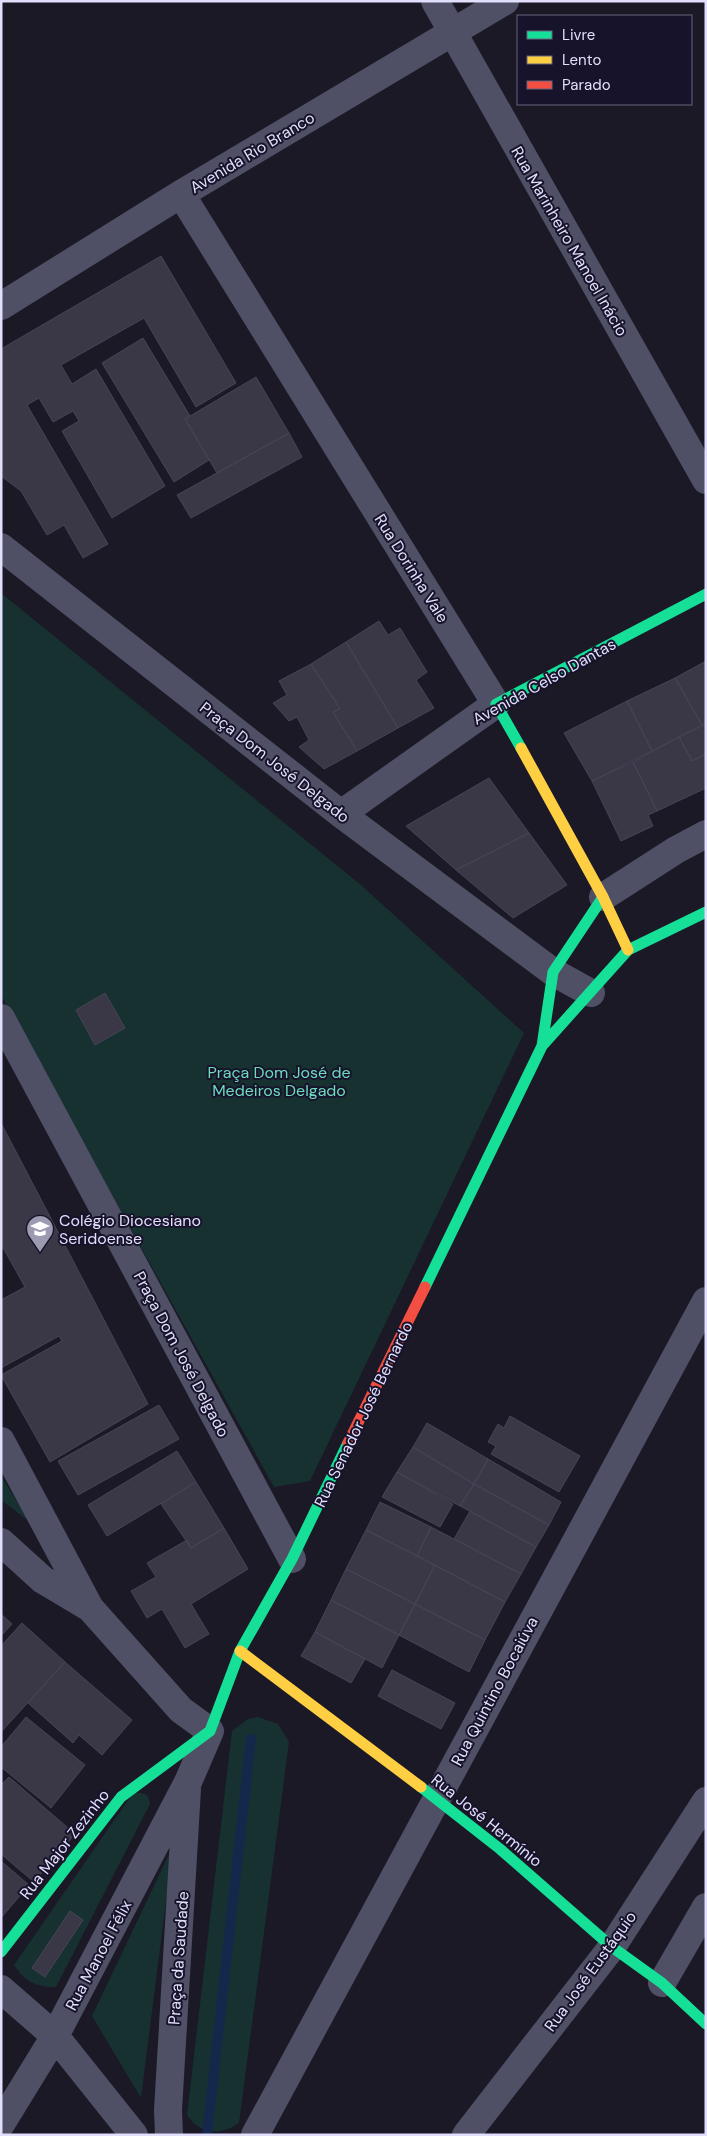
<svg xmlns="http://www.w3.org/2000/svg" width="707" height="2136" font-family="'DM Sans',sans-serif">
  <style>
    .green { fill: #173131 }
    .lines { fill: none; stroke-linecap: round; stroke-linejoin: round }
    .stream { stroke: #14284c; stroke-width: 10 }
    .building { fill: #3a3846; stroke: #474457 }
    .street { stroke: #4f4f65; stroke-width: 28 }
    .fast { stroke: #16e098; stroke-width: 11 }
    .slow { stroke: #ffcf43; stroke-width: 11 }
    .jam { stroke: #f24e42; stroke-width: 11 }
    .labels { text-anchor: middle; stroke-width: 4; stroke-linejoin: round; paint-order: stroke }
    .street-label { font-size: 16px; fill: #e2dffd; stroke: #17132b }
    .park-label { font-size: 16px; fill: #6ddbbe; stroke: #17132b }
    .poi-label { font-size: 16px; fill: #e2dffd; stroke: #17132b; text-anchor: start }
  </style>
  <rect width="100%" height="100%" fill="#1a1925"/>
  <path class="green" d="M1,593l360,292 163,148 -214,448 -36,6 -273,-492z
    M1,1476l29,46 -29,-22z
    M258,1717l20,7 11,18 -50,381c-19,13 -39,12 -52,-8l45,-384 16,-12z
    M133,1793c10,0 16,-1 17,11l-94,183c-20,0 -31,-5 -42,-22z
    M173,1846l-32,252 -49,-82z"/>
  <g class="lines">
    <path class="stream" d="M207,2135l44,-396"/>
  </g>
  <path class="building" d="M161,256l75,127 -40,24 -52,-89 -83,47 11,19 24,-15 69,117 -53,32 -50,-87 17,-10 -6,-10 -20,11 -14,-24 -12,7 81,139 -25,14 -19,-33 -17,10 -26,-44 -20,-15v-127z
    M143,338l47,78 -5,3 24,41 -35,22 -72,-119z
    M256,377l33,56 -72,40 -32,-54z
    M289,433l13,24 -111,61 -14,-23z
    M379,621l9,14 12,-7 27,44 -11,8 18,28 -36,20 -52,-86z
    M346,642l52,86 -41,23 -24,-39 7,-3 -29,-45z
    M706,661v63l-4,1 -27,-47z
    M311,664l29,45 -7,3 24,39 -33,18 -25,-22 10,-7 -12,-23 -8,4 -16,-18 14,-8 -8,-14z
    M675,678l27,47 -50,26 -25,-50z
    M627,701l25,50 -60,30 -28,-48z
    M706,724v30l-14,7 -13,-24z
    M679,737l13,24 14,-7v34l-49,23 -24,-49z
    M633,762l24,49 -9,4 5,11 -32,15 -29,-60z
    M489,778l40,55 -73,37 -50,-44z
    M529,833l38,52 -54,33 -57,-48z
    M105,993l20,35 -30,17 -19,-35z
    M1,1123l147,281 -98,58 -49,-87 61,-34 -3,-5 -58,32v-68l24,-13 -24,-43z
    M159,1405l20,34 -101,56 -20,-34z
    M510,1416l70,40 -21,36 -68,-38 5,-8 -8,-4 10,-18 6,4z
    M427,1423l61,36 -14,25 -61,-37z
    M413,1447l61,37 -14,22 -63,-34z
    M177,1451l19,31 -89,54 -19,-31z
    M488,1459l73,43 -12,23 -75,-41z
    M397,1472l56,32 -13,23 -58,-30z
    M196,1482l28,46 -33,20 -30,-44z
    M474,1484l75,41 -13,22 -76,-41z
    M380,1502l51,25 -14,29 -51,-26z
    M470,1511l66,36 -15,27 -67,-35z
    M431,1527l90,47 -16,28 -88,-46z
    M224,1528l24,41 -57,35 18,30 -24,14 -23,-39 -15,9 -16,-27 25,-14 -9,-14 40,-23 4,8z
    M366,1530l69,35 -20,39 -69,-35z
    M435,1565l70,37 -20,38 -70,-36z
    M346,1569l69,35 -16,31 -68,-35z
    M331,1600l68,35 -17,33 -67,-36z
    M415,1604l70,36 -16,32 -70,-37z
    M1,1614l11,10 -11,12z
    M22,1623l43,39 -64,70v-86z
    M315,1632l50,27 -14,24 -50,-27z
    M65,1662l67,58 -30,35 -23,-20 -6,8 -45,-40z
    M392,1670l63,33 -14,26 -63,-33z
    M26,1717l59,48 -34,43 -50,-41v-20z
    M9,1777l66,57 -41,48 -33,-28v-69z
    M1,1861l28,24 -28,33z
    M70,1911l13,9 -38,57 -13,-9z"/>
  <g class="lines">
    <path class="street" d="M435,1l271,479
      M181,194l315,510 -155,110
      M1,306l180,-112 324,-193
      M1,547l340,267 212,158 38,21
      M603,897l73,-47 30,-16
      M1,1018l291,541
      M1,1441l89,167 91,102 29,21 -22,51 -133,254 -54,88
      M1,1542l42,38 47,28
      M662,1983l44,-76
      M1,1989l54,47 79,99
      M169,2135l-1,-25 19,-321
      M255,2135l451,-834
      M466,2135l146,-188 94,-146"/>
    <path class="fast" d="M521,748l-25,-44 210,-110
      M542,1046l11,-74 50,-75
      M425,1287l117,-241 86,-96 78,-38
      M421,1787l79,62 112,98 50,36 44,41
      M1,1952l120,-155 89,-66 30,-80 52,-92 56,-116"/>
    <path class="slow" d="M521,748l82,149 25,53
      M240,1651l181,136"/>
    <path class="jam" d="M348,1443l77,-156"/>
  </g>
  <defs>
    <symbol id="school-pin" viewBox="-11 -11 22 30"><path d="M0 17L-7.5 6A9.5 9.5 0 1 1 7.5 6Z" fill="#9c9ab1" stroke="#17132b"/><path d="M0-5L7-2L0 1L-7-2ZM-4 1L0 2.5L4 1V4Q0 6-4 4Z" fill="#fff"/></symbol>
  </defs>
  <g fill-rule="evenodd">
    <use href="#school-pin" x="24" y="1213" width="32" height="43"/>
  </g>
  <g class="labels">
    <g class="street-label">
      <text transform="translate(252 152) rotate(-31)" y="6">Avenida Rio Branco</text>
      <text transform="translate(570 241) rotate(60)" y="6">Rua Marinheiro Manoel Inácio</text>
      <text transform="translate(412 568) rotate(58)" y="6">Rua Dorinha Vale</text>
      <text transform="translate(544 681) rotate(-29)" y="6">Avenida Celso Dantas</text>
      <text transform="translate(275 762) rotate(38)" y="6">Praça Dom José Delgado</text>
      <text transform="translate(182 1354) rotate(62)" y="6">Praça Dom José Delgado</text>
      <text transform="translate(363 1414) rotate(-64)" y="6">Rua Senador José Bernardo</text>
      <text transform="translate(494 1691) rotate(-62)" y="6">Rua Quintino Bocaiúva</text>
      <text transform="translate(487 1820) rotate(39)" y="6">Rua José Hermínio</text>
      <text transform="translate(64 1844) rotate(-52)" y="6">Rua Major Zezinho</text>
      <text transform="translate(98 1955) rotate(-62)" y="6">Rua Manoel Félix</text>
      <text transform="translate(178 1958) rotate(-86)" y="6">Praça da Saudade</text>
      <text transform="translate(590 1971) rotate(-54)" y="6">Rua José Eustáquio</text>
    </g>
    <g class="park-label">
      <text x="279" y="1078">Praça Dom José de<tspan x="279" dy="18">Medeiros Delgado</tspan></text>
    </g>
    <g class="poi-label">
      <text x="59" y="1226">Colégio Diocesiano<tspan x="59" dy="18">Seridoense</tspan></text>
    </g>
  </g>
  <rect width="707" height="2136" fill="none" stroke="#e2dffd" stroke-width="5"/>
  <rect x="517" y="15" width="175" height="90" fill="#17132b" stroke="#68657f"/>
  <rect x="527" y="31" width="25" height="8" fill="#16e098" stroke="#68657f"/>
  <text x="562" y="40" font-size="15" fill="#e2dffd">Livre</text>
  <rect x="527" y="56" width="25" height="8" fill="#ffcf43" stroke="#68657f"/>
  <text x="562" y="65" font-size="15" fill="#e2dffd">Lento</text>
  <rect x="527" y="81" width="25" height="8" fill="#f24e42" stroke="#68657f"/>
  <text x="562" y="90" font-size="15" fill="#e2dffd">Parado</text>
</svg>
